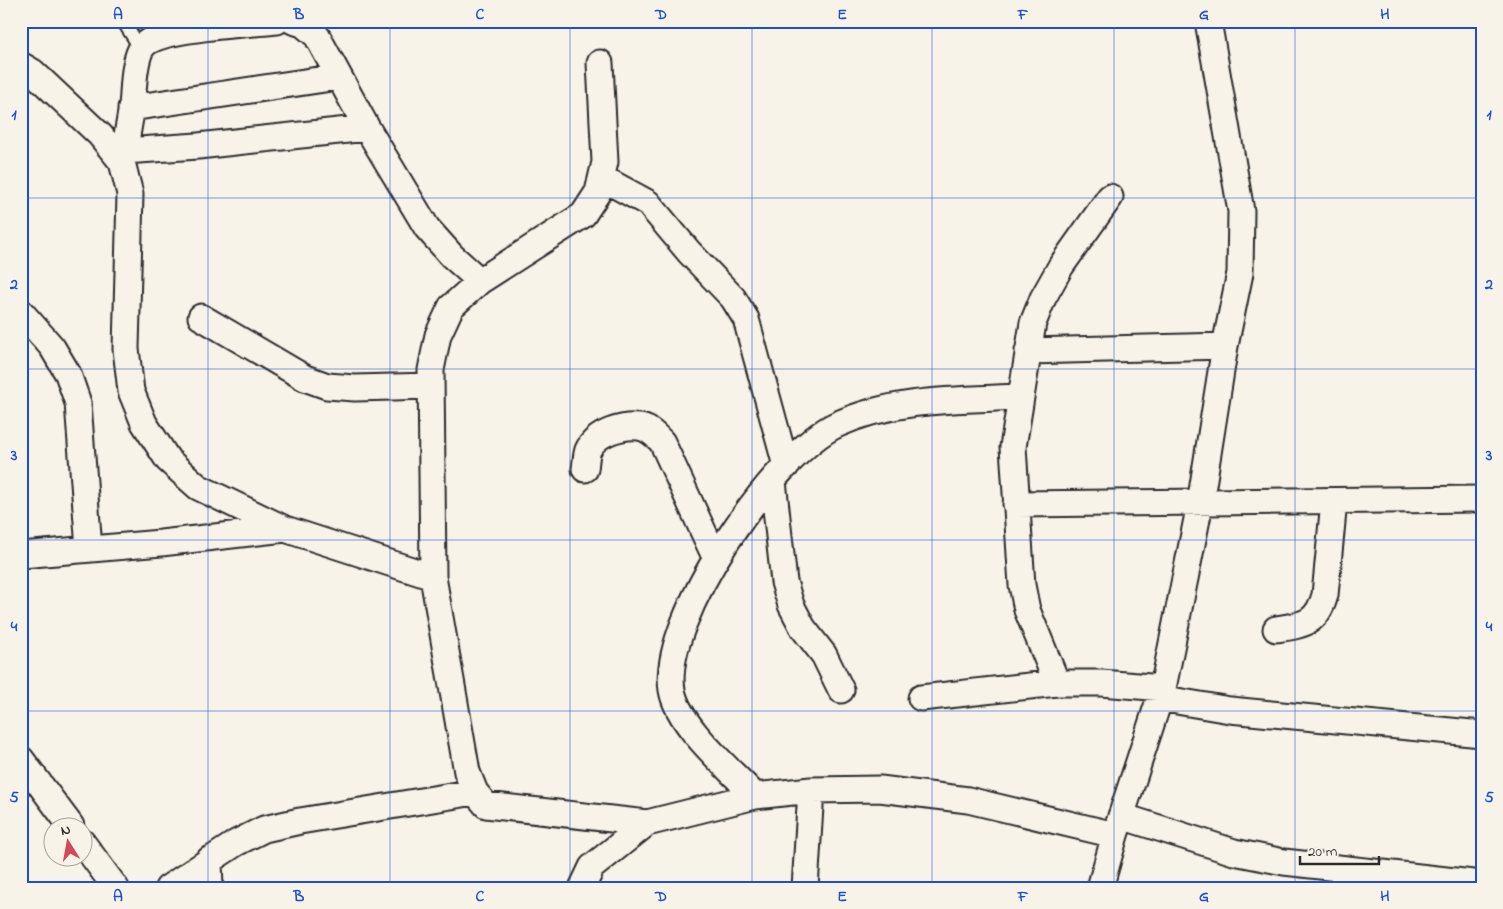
<svg xmlns="http://www.w3.org/2000/svg" width="1503" height="909" font-family="'Indie Flower',sans-serif">
  <style>
    .lines { fill: none; stroke-linecap: round; stroke-linejoin: round }
    .service-casing { stroke: #2b2b2b; stroke-width: 16 }
    .minor-casing { stroke: #2b2b2b; stroke-width: 29 }
    .service { stroke: #f7f3e8; stroke-width: 12 }
    .minor { stroke: #f7f3e8; stroke-width: 25 }
    .grid { fill: none; stroke: #1d4ed8; stroke-width: 1; stroke-opacity: 0.55 }
    .neatline { fill: none; stroke: #1d4ed8; stroke-width: 2 }
    .grid-label { font-size: 16px; text-anchor: middle; font-weight: bold; fill: #1d4ed8 }
  </style>
  <rect width="100%" height="100%" fill="#f7f3e8"/>
  <filter id="ink" filterUnits="userSpaceOnUse"><feTurbulence type="fractalNoise" baseFrequency=".02" numOctaves="2"/><feDisplacementMap in="SourceGraphic" scale="10" xChannelSelector="R" yChannelSelector="G"/><feConvolveMatrix kernelMatrix="1 2 1 2 8 2 1 2 1" color-interpolation-filters="sRGB"/></filter>
  <g filter="url(#ink)">
    <g class="lines">
      <defs>
        <path id="service" d="M123,21l18,28"/>
        <path id="minor" d="M293,21l10,3 14,12 50,92 60,100 25,28 28,25
          M600,63l5,99 -7,30 -15,23 -103,66 -29,26 -13,28 -7,35 2,207 34,195 8,20 11,13 161,18
          M21,65l12,7 67,63 22,27 8,32 -4,155 5,42 13,32 24,37 30,27 87,42 148,48
          M131,108l207,-31
          M124,151l74,-5 169,-18
          M122,162c4,-19 7,-38 10,-56 2,-18 1,-41 9,-57 12,-22 110,-25 136,-28
          M602,178l46,25 41,49 44,46 13,21 40,147
          M21,312l31,35 16,27 10,29 11,146
          M201,317l104,61 22,8 28,2 76,-2
          M1028,351l197,-5 15,-73 1,-62 -33,-190
          M585,469c1,-6 1,-14 3,-19 8,-17 34,-25 51,-23 10,1 16,8 23,15l54,117
          M773,481l11,101 7,23 12,23 21,27 17,35
          M1016,504l466,-5
          M21,555l140,-12 124,-14
          M1276,629c27,-4 41,-5 49,-34l9,-94
          M1057,683l-30,-73 -5,-25 -9,-138 20,-124 10,-25 18,-32 49,-69
          M921,698l136,-15h44l62,5
          M1159,698l71,12 252,24
          M21,759l50,67
          M755,796c-25,-27 -77,-70 -83,-106 -12,-70 103,-238 166,-266 57,-26 121,-24 182,-27
          M1121,816l113,36 50,10 198,22
          M82,842l34,46
          M209,860l1,28
          M168,888l68,-45 28,-14 36,-8 175,-29
          M582,888l10,-21 55,-44 108,-27 56,-6 69,-1 88,11 147,35
          M805,888l6,-98
          M1100,888l15,-53 48,-147 37,-184 25,-158"/>
      </defs>
      <use href="#service" class="service-casing"/>
      <use href="#minor" class="minor-casing"/>
      <use href="#service" class="service"/>
      <use href="#minor" class="minor"/>
    </g>
  </g>
  <path class="grid" d="M208,21v867M390,21v867M570,21v867M752,21v867M932,21v867M1114,21v867M1295,21v867M21,198h1461M21,369h1461M21,540h1461M21,711h1461"/>
  <rect width="1503" height="909" fill="none" stroke="#f7f3e8" stroke-width="55"/>
  <g transform="translate(68 842) rotate(349)"><circle r="24" fill="#f7f3e8" stroke="#a5a39c"/>
  <path d="M0-4L9 19L0 12L-9 19Z" fill="#d1495b"/>
  <text y="-8" font-size="14" font-weight="bold" text-anchor="middle" fill="#2b2b2b">N</text>
  </g>
  <path d="M1300 856v8h79v-8" fill="none" stroke="#2b2b2b" stroke-width="2.5"/>
  <text x="1308" y="856" font-size="15" fill="#2b2b2b" stroke="#f7f3e8" stroke-width="4" paint-order="stroke">20 m</text>
  <rect x="28" y="28" width="1448" height="854" class="neatline"/>
  <g class="grid-label">
    <text x="118" y="19">A</text>
    <text x="299" y="19">B</text>
    <text x="480" y="19">C</text>
    <text x="661" y="19">D</text>
    <text x="842" y="19">E</text>
    <text x="1023" y="19">F</text>
    <text x="1204" y="19">G</text>
    <text x="1385" y="19">H</text>
    <text x="14" y="119">1</text>
    <text x="1489" y="119">1</text>
    <text x="14" y="289">2</text>
    <text x="1489" y="289">2</text>
    <text x="14" y="460">3</text>
    <text x="1489" y="460">3</text>
    <text x="14" y="631">4</text>
    <text x="1489" y="631">4</text>
    <text x="14" y="802">5</text>
    <text x="1489" y="802">5</text>
    <text x="118" y="901">A</text>
    <text x="299" y="901">B</text>
    <text x="480" y="901">C</text>
    <text x="661" y="901">D</text>
    <text x="842" y="901">E</text>
    <text x="1023" y="901">F</text>
    <text x="1204" y="901">G</text>
    <text x="1385" y="901">H</text>
  </g>
</svg>
